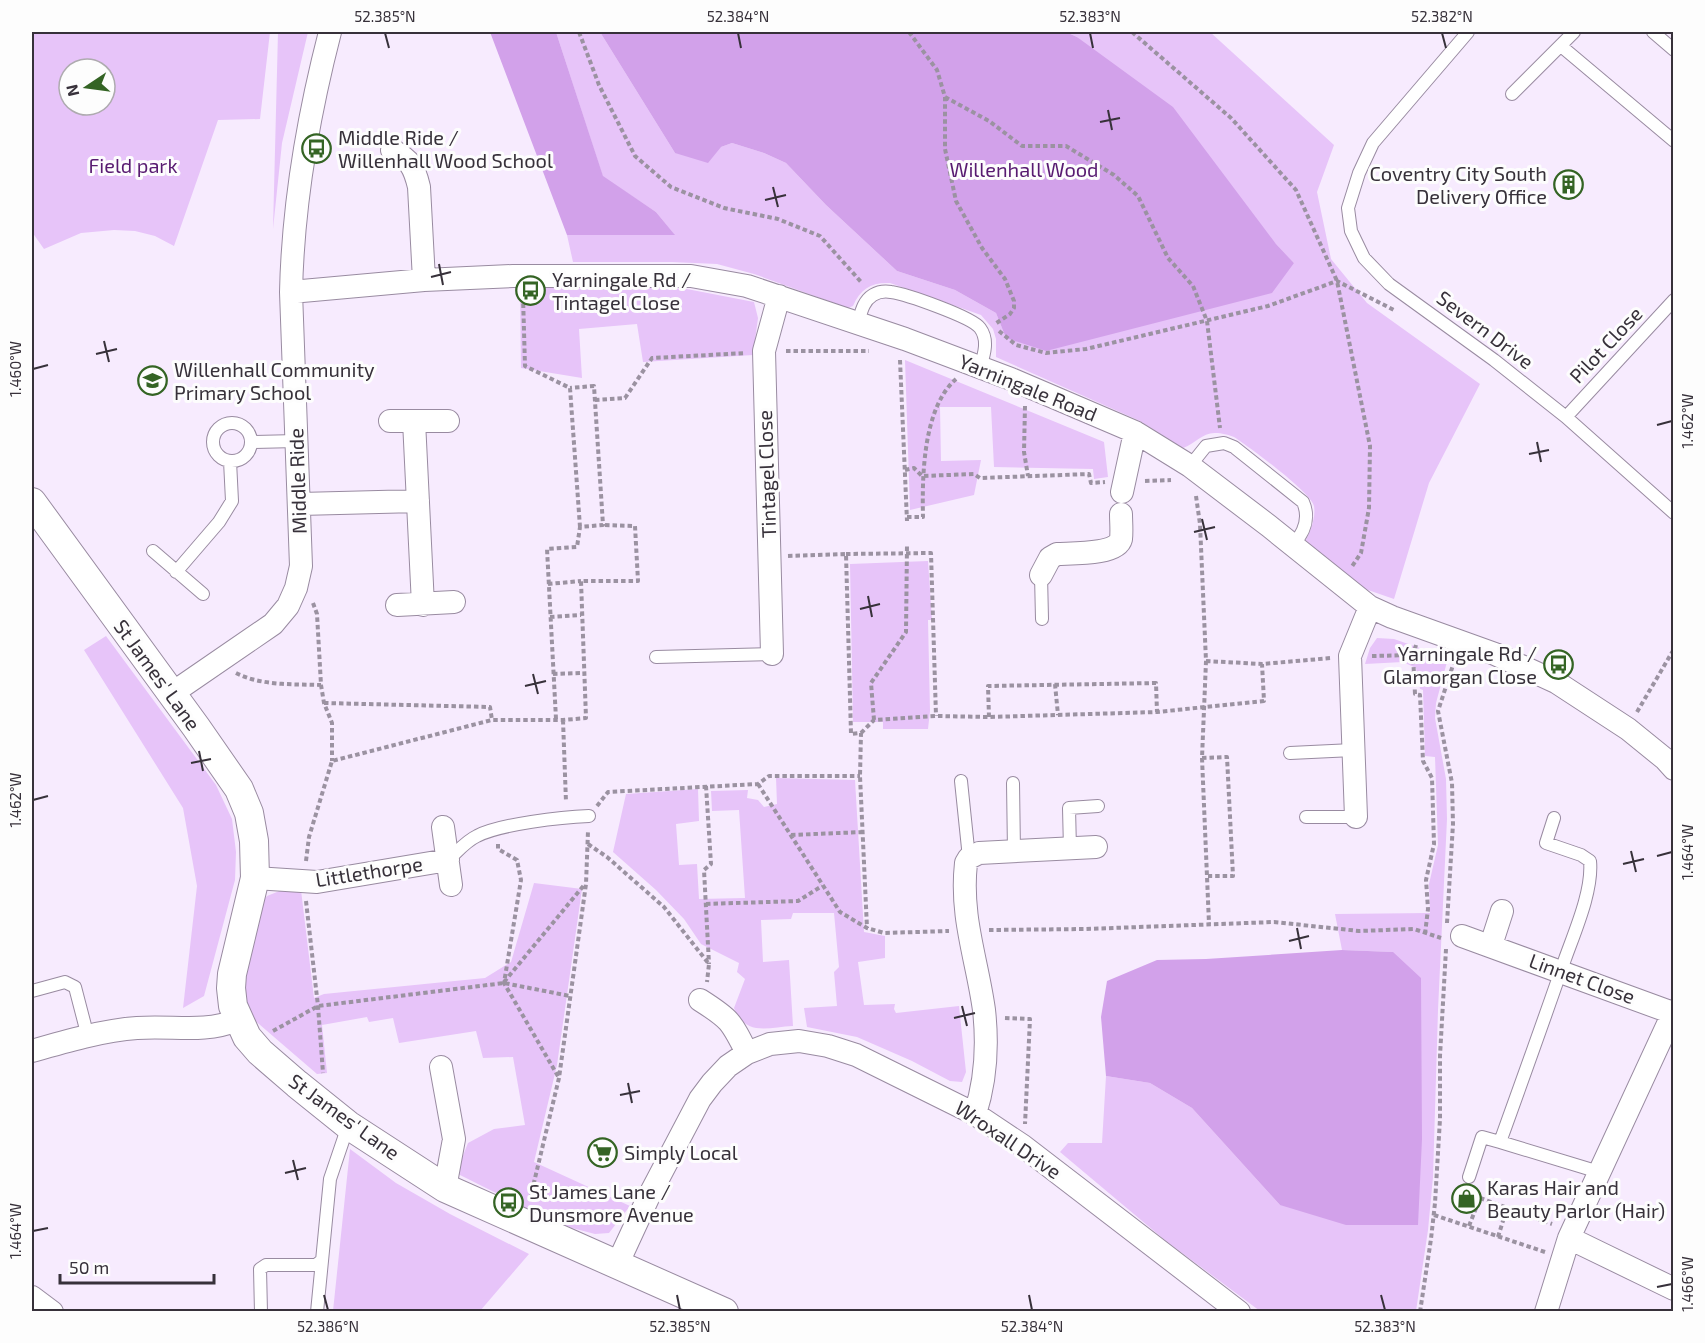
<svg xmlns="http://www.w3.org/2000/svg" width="1705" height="1343" font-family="'Exo 2',sans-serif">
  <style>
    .green { fill: #e7c4f9; fill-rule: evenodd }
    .forest { fill: #d2a1ea }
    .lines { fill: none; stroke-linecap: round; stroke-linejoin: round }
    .service-casing { stroke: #998ba1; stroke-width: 14 }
    .minor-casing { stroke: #998ba1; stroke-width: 24 }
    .tertiary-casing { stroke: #998ba1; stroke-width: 30 }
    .path { stroke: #9b92a1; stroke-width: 4; stroke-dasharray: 4.5 3; stroke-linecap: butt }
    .service { stroke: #fff; stroke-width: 12 }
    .minor { stroke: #fff; stroke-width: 22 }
    .tertiary { stroke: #fff; stroke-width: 28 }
    .ticks { fill: none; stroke: #37313a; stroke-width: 2 }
    .labels { text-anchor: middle; stroke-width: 6; stroke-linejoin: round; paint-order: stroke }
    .poi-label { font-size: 20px; fill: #37313a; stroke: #fdfdfd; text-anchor: start }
    .park-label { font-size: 20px; fill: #581b71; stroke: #fdfdfd }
    .street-label { font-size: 20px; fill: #37313a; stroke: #fdfdfd }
    .neatline { fill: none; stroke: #37313a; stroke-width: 2 }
    .ticks-label { font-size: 15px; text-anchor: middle; fill: #37313a }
  </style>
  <rect width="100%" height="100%" fill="#f7ebfe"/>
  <path class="green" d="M32,32h238l-10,87 -42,1 -44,126 -19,-10 -20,-5 -21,-1 -33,3 -37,16 -12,-17zM69,69h36v36h-36z
    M278,32h30l-26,111 -9,86z
    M556,32h44l75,121 46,-6 11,-4 32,10 22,10 40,42 71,66 58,19 41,23 10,25 288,-75 -217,-226 -11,-5h144l124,113 -17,47 14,67 36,44 113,81 -51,99 -35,116 -29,-10 -60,-47c5,-11 11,-23 9,-36 -3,-14 -66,-60 -80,-69 -5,-2 -13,-4 -18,-4 -13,-1 -21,11 -33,15l-43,-27 -144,-64v-18l-3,-10 -12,-14 -91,-32c-18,-1 -30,6 -37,23l-5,2 -94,-34 -37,-10 -45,-2h-99l-6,-27 107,-1 -18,-22 -53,-35z
    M661,284l93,18 4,16 -5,37 -110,7 -6,-38 -58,5 3,49 -61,-10 -1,-79z
    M905,360l199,82 4,35 -14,2 -1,-10 -99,-2 -3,-60h-51l1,54 40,-1 -7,35 -64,15z
    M928,561l4,59h-4l2,91 -2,18h-45v-7h-30l-3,-158z
    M106,636l110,149 16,34 4,33 -1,28 -31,116 -21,12 14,-122 -14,-78 -99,-158z
    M1377,638l17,1 54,19 -12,45 -1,15 11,61 1,40 -9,191 -5,167 -5,53 -12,81h-156l-94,-70 -106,-89 8,-9h34l4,-67 44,7 42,25 88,97 113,-253 -51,-2 -7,-36 95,-1 -1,-29 9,-39 -3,-88 -10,-1 -2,-66 -3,-1 -4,-21 -13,-6 -38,2 5,-16z
    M776,778l79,2 9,152 21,4v22l-27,4 6,43 31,-1 -1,5 2,4 63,-7 7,66 -4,10 -12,-1 -38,-20 -55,-24 -50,-10 -3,-19 33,-2 -3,-34 5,-5 -5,-54h-41l-2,6 -30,1 2,42 26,-2 4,66c-25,1 -47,11 -59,-18l11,-29 -8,-7 2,-9 -38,-19 -17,-25 -28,-29 -43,-38 13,-58 72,-5 1,32 -23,3 3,41 18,-1 2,35 46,-1 -6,-88 -27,1 -1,-20 37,-1 -1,8 11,2 6,7 13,-3z
    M534,883l48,6 -25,176 -23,97 96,44 -21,27 -14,1 -23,-6 -38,-16 -78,-39 12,-30 26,-14 31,-4 -12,-68 -30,1 -7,-27 -77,12 -6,-25 -24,4 -2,-5 -45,8 5,48 -10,1 -65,-56 -9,-22 2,-35 12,-53 10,-12 15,-6h19l13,108 10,-4 161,-16 26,-16z
    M350,1149l46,34 54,31 79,40 -49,57h-147z"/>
  <path class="forest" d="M490,32h66l47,144 53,36 19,23h-108z
    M600,32h466l11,5 96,70 103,137 18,19 -22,30 -226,58 -40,-13 -10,-25 -41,-23 -58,-19 -71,-66 -40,-42 -22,-10 -32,-10 -11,4 -13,16 -33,-10z
    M1342,950l51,2 28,26 1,161 -4,86h-72l-66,-20 -88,-97 -42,-25 -44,-7 -5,-59 6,-36 50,-21 49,-1z"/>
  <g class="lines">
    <defs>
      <path id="service" d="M1468,32l-95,111 -14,30 -11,35 3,23 13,27 25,26 105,76 72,57 108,96
        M1653,32l21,18
        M1561,46l113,95
        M1512,94l62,-62
        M858,323c3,-10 5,-22 15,-28 5,-3 12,-4 18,-3 15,2 81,25 89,36 9,12 4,27 0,40
        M1566,417l108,-117
        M213 442a19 19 0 1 1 38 0a19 19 0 1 1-38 0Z
        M251,442l46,-1
        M1190,466l16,-20 18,-3 10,4 69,55c7,16 1,31 -10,43
        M153,551l50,43
        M176,572l43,-50 13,-21 -2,-40
        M1041,575l1,44
        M656,657l116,-3
        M1290,753l63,-3
        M961,781l8,77
        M1013,783l1,69
        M1306,817h50
        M1554,818l-8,25 35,12 9,6c3,29 -15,70 -25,98 -21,61 -43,122 -65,183l99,30
        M1070,849l-1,-41 29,-2
        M448,860c9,-8 18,-19 29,-24 23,-12 85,-19 112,-20
        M32,991l33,-9 10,5 13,50
        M1469,1177l13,-40 18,5
        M261,1312l-1,-43 6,-4h50l5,-4
        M317,1312l13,-133 18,-53"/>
      <path id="minor" d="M392,150c18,10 22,16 27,37l5,93
        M291,292l133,-12 89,-4h178l56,10 158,53 106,40 124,53 55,34 79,60 101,81 22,10 103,37 61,28 72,47 37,30 9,10
        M390,421h58
        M414,421l9,184
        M1122,492l13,-60
        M300,504l118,-3
        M1041,575l9,-17 7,-4c14,-1 60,1 64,-15 1,-8 0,-17 0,-25
        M397,605l57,-3
        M772,654l-8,-303 15,-55
        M171,694l102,-70 15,-18 8,-18 5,-22 -10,-274c2,-89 17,-175 39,-260
        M1356,817l-6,-161 20,-49
        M443,827l8,58
        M255,878l62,4 131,-22
        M1462,936l211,77
        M1491,945l11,-34
        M700,1000c30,19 31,21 47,53
        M32,1051c31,-9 72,-21 105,-23 37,-3 64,6 101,-8
        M441,1067l13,72 -9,49
        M975,1114c11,-34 13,-68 9,-104 -7,-51 -24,-93 -18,-147l3,-5 10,-5 117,-6
        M1569,1238l105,51
        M617,1265l31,-67 52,-99 12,-16 16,-17 19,-13 23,-9 29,-3 29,5 28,9 119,59 48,32 216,166
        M32,1297l20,15
        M1546,1312l23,-74 105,-227"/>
      <path id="tertiary" d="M32,502l164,225 43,62 10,24 5,28 1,37 -23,96 -1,14 2,18 14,31 13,15 37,32 51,41 97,63 279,124"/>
    </defs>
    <use href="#service" class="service-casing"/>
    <use href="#minor" class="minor-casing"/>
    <use href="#tertiary" class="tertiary-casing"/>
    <path class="path" d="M579,32l20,53 36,71 36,31 53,21 54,11 42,17 42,47
      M909,32l28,38 8,27v52l11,52 26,47 23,31 9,22v7l-4,6 -15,10
      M1132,32l99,86 65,72 41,91 33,165 -1,62 -8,45 -10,15
      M945,97l44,24 33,25h44l48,29 24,21 30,62 25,28 14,35 13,107
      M523,296l2,70 45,22 10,139
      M999,331l17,14 30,8 40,-4 182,-43 69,-25 57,29
      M786,351h83
      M900,360l7,161
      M595,400l30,-2 27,-40 94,-5
      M1025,406l-1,46 4,24
      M905,470l9,-2 8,8 52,-2 6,4 109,-4 2,9 14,-1
      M1145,481l26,-1
      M1196,496l4,28 6,137 -4,97 7,166
      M907,517h16c-1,-41 0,-109 33,-138
      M846,554l85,-1 5,163
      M788,556l58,-2 5,180 10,-1 -1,43 7,152
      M548,584l33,-3
      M313,603l4,11 4,71 3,18 8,20v38
      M550,617l31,-2
      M1416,645l-3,10 2,39 5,1 3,66 9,17 2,66 -8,36 2,29 -3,25
      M1372,656l41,-1
      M1206,661l56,3
      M236,673c25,13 58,11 85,12
      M553,674l30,-1
      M1055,684l3,31
      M324,703l166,4 2,13
      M1637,712l37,-63
      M989,717l-1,-31 168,-3 1,29
      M556,719l-9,-170 30,-2 3,-20 23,-2 -9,-139 -24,2
      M563,720l3,82
      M874,720l-3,-37 35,-51 1,-87
      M861,733l13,-13 62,-4 53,1 168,-5 107,-11 -2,-37 69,-6
      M1202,758l25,-1 6,119h-25
      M758,784l82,128 27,16 17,5 65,-2
      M706,786l5,78 -7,6 5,94
      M597,806l11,-14 150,-8 11,-8h91
      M791,835l72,-3
      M498,844v5l19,11 4,20 -17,103 55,95
      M588,844l19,13 57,50 45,57 -2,18
      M306,861l3,-24 23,-76 160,-41h71l23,-2 -5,-137h57l-3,-55 -32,-1
      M306,901l12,105 5,67
      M706,904l92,-3 24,-15
      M1447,923l6,-99 -1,-41 -14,-72 16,-49
      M989,930l97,-1 188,-7 85,9 55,-2 27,9
      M504,982l81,-98
      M1005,1018l25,1 -5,105
      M273,1031l45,-25 186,-23 66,13
      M530,1199l29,-121 27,-194 2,-53
      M1434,1215l111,37
      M1469,1226l11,-28 72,26
      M1498,1237l9,-29
      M1420,1312l11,-73 4,-36 5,-84v-63l6,-107"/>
    <use href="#service" class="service"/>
    <use href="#minor" class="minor"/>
    <use href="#tertiary" class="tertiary"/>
  </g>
  <path class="ticks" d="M385,33l4,15M738,33l3,15M1090,33l3,15M1442,33l4,15M1108,110l4,20M1100,122l20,-4M773,187l5,20M765,200l21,-5M439,264l4,21M431,277l20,-5M104,341l5,21M96,354l21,-5M33,369l15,-4M1657,425l15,-4M1537,442l4,20M1529,454l20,-4M1202,519l5,21M1194,532l21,-5M868,596l4,21M860,609l20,-5M533,674l5,20M525,686l21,-5M199,751l4,20M191,763l20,-4M33,800l15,-4M1631,851l5,21M1657,856l15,-4M1623,864l21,-5M1297,928l4,21M1289,941l20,-5M962,1006l5,20M954,1018l21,-5M628,1083l4,20M620,1095l20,-4M293,1160l5,20M285,1173l21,-5M33,1231l15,-3M1657,1287l15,-3M324,1295l4,15M677,1295l3,15M1029,1295l3,15M1381,1295l4,15"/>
  <defs>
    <symbol id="bus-ring" viewBox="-11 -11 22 22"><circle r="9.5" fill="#fdfdfd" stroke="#346424" stroke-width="1.5"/><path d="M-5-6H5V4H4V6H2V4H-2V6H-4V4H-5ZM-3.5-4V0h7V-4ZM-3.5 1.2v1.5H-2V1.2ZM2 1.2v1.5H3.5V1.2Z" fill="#346424"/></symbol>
    <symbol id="building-ring" viewBox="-11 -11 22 22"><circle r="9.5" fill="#fdfdfd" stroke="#346424" stroke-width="1.5"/><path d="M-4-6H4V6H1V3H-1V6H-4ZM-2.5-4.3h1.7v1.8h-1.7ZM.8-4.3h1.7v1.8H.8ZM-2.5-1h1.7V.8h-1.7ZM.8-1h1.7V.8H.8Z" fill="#346424"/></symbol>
    <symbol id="school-ring" viewBox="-11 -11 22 22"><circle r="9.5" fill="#fdfdfd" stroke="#346424" stroke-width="1.5"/><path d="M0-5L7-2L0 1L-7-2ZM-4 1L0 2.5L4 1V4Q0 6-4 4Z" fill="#346424"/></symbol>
    <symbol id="supermarket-ring" viewBox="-11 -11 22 22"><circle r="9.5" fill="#fdfdfd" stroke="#346424" stroke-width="1.5"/><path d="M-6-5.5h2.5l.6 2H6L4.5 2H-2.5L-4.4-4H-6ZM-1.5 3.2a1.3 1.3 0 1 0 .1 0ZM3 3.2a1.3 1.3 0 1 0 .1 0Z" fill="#346424"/></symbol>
    <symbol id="shop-ring" viewBox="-11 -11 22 22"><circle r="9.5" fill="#fdfdfd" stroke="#346424" stroke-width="1.5"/><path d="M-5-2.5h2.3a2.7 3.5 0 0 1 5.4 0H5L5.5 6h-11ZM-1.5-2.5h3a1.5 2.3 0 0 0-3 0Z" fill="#346424"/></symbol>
  </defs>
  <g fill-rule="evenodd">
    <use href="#bus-ring" x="300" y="132" width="33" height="33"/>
    <use href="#building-ring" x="1552" y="168" width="33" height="33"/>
    <use href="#bus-ring" x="514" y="274" width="33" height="33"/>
    <use href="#school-ring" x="136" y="364" width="33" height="33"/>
    <use href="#bus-ring" x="1542" y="648" width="33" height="33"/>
    <use href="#supermarket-ring" x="586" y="1136" width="33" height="33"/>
    <use href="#shop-ring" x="1450" y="1182" width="33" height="33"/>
    <use href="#bus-ring" x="492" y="1186" width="33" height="33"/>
  </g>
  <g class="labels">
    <g class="poi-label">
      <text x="338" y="145">Middle Ride /<tspan x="338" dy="23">Willenhall Wood School</tspan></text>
      <text x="1547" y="181" text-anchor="end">Coventry City South<tspan x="1547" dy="23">Delivery Office</tspan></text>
      <text x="552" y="287">Yarningale Rd /<tspan x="552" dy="23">Tintagel Close</tspan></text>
      <text x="174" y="377">Willenhall Community<tspan x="174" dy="23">Primary School</tspan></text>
      <text x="1537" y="661" text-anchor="end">Yarningale Rd /<tspan x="1537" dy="23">Glamorgan Close</tspan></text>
      <text x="624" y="1160">Simply Local</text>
      <text x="1487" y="1195">Karas Hair and<tspan x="1487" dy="23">Beauty Parlor (Hair)</tspan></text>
      <text x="529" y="1199">St James Lane /<tspan x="529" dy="23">Dunsmore Avenue</tspan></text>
    </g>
    <g class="park-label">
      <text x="133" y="173">Field park</text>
      <text x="1024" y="177">Willenhall Wood</text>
    </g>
    <g class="street-label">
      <text transform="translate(1485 330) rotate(37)" y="7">Severn Drive</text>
      <text transform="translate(1606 345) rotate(-47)" y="7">Pilot Close</text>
      <text transform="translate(1028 388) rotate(22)" y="7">Yarningale Road</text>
      <text transform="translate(767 474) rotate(-92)" y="7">Tintagel Close</text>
      <text transform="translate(298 481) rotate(-92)" y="7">Middle Ride</text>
      <text transform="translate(157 675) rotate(54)" y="7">St James' Lane</text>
      <text transform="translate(369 872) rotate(-9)" y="7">Littlethorpe</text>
      <text transform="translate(1582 979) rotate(20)" y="7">Linnet Close</text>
      <text transform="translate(344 1117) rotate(36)" y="7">St James' Lane</text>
      <text transform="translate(1008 1140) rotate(34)" y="7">Wroxall Drive</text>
    </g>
  </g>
  <rect width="1705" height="1343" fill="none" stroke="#fdfdfd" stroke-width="66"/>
  <g transform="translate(87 87) rotate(257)"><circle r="28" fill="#fdfdfd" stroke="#aeabaf" stroke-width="1.5"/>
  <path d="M0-4.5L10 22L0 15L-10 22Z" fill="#346424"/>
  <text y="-9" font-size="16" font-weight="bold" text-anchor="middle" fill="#37313a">N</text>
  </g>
  <path d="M60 1274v9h154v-9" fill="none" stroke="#37313a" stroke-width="3"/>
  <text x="69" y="1274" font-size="18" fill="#37313a" stroke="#fdfdfd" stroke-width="4.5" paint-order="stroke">50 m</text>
  <rect x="33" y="33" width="1639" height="1277" class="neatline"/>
  <g class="ticks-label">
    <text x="385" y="22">52.385°N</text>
    <text x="738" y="22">52.384°N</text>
    <text x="1090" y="22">52.383°N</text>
    <text x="1442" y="22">52.382°N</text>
    <text transform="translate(16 369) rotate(-90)" y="5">1.460°W</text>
    <text transform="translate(1688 421) rotate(-90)" y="5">1.462°W</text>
    <text transform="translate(16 800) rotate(-90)" y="5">1.462°W</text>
    <text transform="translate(1688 852) rotate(-90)" y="5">1.464°W</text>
    <text transform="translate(16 1231) rotate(-90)" y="5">1.464°W</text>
    <text transform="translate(1688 1284) rotate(-90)" y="5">1.466°W</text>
    <text x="328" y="1332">52.386°N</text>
    <text x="680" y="1332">52.385°N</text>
    <text x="1032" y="1332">52.384°N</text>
    <text x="1385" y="1332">52.383°N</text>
  </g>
</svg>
